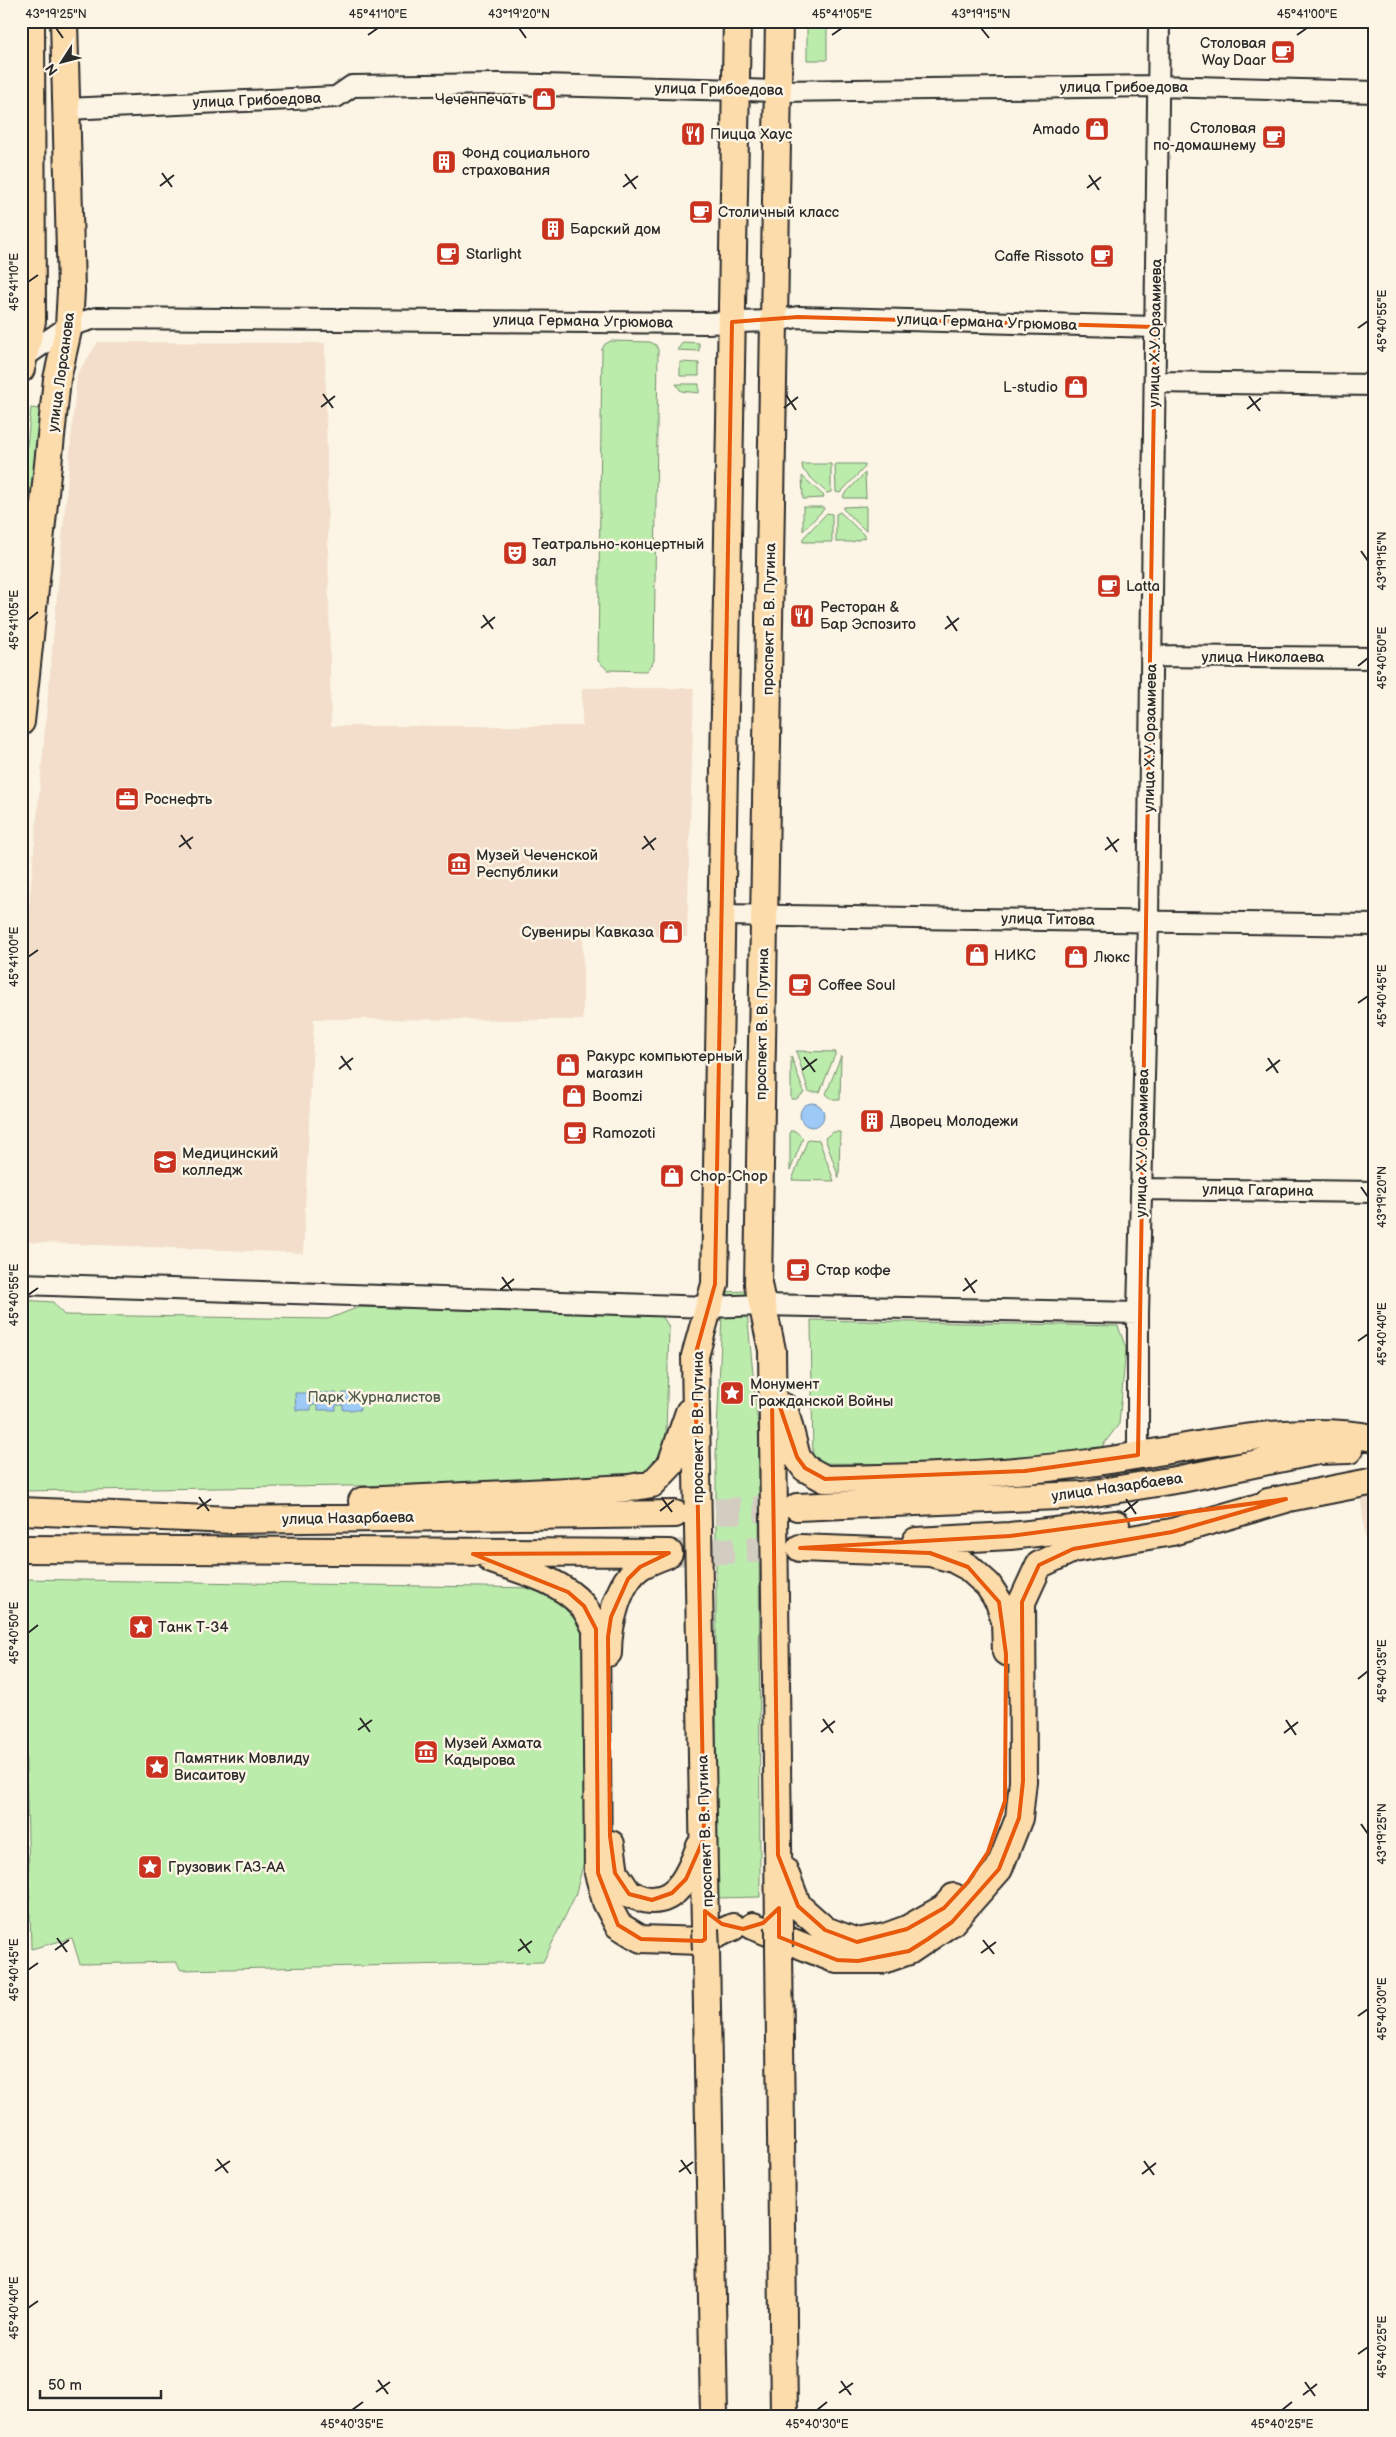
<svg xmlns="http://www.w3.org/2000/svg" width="1396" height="2437" font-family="'Balsamiq Sans',sans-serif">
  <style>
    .built { fill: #f2decb }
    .green { fill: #bcecac; stroke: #748c6c }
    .water { fill: #9cc9f6; stroke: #6f8aa5 }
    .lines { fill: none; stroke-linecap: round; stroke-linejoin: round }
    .major-tunnel { stroke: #d2cdc0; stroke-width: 26; stroke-dasharray: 26 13; stroke-linecap: butt }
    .minor-casing { stroke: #2b2b2b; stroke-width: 24 }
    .major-casing { stroke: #2b2b2b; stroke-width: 30 }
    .minor { stroke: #fcf5e5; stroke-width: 20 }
    .major { stroke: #fddcac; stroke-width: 26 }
    .major-bridge-casing { stroke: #2b2b2b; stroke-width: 30; stroke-linecap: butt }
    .major-bridge { stroke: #fddcac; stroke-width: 26 }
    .marked { fill: none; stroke: #e8590c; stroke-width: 4; stroke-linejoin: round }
    .ticks { fill: none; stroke: #2b2b2b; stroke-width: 2 }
    .labels { text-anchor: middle; stroke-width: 5; stroke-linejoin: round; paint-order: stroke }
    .poi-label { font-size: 15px; fill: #2b2b2b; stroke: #fcf5e5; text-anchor: start }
    .street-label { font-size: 15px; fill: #2b2b2b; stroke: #fcf5e5 }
    .park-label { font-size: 15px; fill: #4f5b4b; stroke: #fcf5e5 }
    .neatline { fill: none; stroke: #2b2b2b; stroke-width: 2 }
    .ticks-label { font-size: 12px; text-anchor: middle; fill: #2b2b2b }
  </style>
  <rect width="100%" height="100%" fill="#fcf5e5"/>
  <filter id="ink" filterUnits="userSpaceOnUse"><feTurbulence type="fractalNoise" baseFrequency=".02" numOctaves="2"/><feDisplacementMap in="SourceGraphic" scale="10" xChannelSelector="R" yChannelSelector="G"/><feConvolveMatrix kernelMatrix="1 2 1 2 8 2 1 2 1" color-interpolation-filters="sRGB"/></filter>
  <g filter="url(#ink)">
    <path class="built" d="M98,342l227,1 6,383h251v-38h112l-7,249 -104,-2v85l-269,-1 -11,234 -282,-11 3,-224 -3,-1v-22l56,-621z
      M1360,1491l15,1v133z"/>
    <path class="green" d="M807,21h20v39h-20z
      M611,341l39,1 6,3 2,5 -4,311 -8,10 -38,-1 -10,-9 4,-312 3,-5z
      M683,342l16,1v8l-22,-1z
      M680,362l19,1v13h-19z
      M676,384h23v9l-18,-2z
      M31,408l9,1 -19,188v-94z
      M802,464h29v28l-4,1 -24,-23z
      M835,464h30v3l-25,26 -4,-1z
      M865,473l1,25h-22l-1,-2z
      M802,476l22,20 -1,2 -20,1z
      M866,506v25l-23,-22 1,-2z
      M803,507h20l1,2 -21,22z
      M840,512l26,25 -14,5h-16v-28z
      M827,513l5,1v28h-29v-4z
      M796,1051l40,1 -16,40h-11z
      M791,1056l13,37 -8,6h-5z
      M841,1056l-1,44h-7l-7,-6z
      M790,1131h5l8,7 -13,33z
      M833,1132h7l-1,46 -14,-40z
      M808,1139l11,1 15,41 -42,-1z
      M745,1291l14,145 1,461 -44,1v-443l7,-163z
      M21,1300l32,2 11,13 264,4 31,-12 299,8 7,5 4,8 -4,141 -56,13 -588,9z
      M811,1320l307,6 8,22 -7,76 -22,29 -79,12 -205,-2z
      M21,1579l516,9 36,21 14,32 3,198 -15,57 -32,66 -362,8 -5,-8 -96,2 -8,-26 -41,11z"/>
    <path class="water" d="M800 1115a12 12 0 1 1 24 0a12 12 0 1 1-24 0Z
      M295,1393h16v4h7l1,-4h17v4h7v-4h17v17h-17v-5h-7v5h-18v-5h-7v5h-15z"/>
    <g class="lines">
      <path class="major-tunnel" d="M676,1514l120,-7
        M669,1553l127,-5"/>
      <defs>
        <path id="minor" d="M66,109l270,-12 16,-11 147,-2 279,7 380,-5 217,6
          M21,359l48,-33 27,-8 610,5 68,-2 24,-4 357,10
          M1155,382l220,3
          M1151,656l224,2
          M721,915l654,10
          M1141,1189l234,3
          M21,1284l687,23 54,-2 376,8
          M1138,1455v-142l10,-393 11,-899"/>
        <path id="major" d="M21,369l11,-48 -1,-300
          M21,722l36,-343 12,-53 2,-36 -7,-269
          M784,1407l13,50 8,11 20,11c88,-1 177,-4 264,-16 94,-12 191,-42 286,-25
          M362,1501l267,-13 23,-4 19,-20 18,-52
          M1268,1502l107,-21
          M797,1507l285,-12 99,-16 136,-28 32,-1
          M21,1511l211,9 443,-6
          M916,1541l94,-5 106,-12
          M800,1548l130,5 23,6 15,8 20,18 11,17 6,19 1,31
          M21,1549l648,4
          M492,1560c31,11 68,20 90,45 6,7 10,16 14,24l2,244 8,29 12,23 23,14 61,2 31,-14
          M608,1653c0,-26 9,-71 33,-87 7,-4 17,-8 25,-11
          M611,1844l4,29 14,21c7,2 15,6 22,6 29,1 41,-33 49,-54
          M784,1870l14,36 27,24 32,12 28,-5 22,-8 37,-21 10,-11
          M753,1926l84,34h46l26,-9 43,-29 47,-53 20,-51 4,-37 -1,-179 17,-37 34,-16 99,-17 114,-33
          M779,1927l-7,-577 -14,-66 21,-1263
          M705,1929l-10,-573 20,-72 22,-1263
          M779,1947l5,469
          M706,1950l8,466"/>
      </defs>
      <use href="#minor" class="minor-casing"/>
      <use href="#major" class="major-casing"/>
      <use href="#minor" class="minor"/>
      <use href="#major" class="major"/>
      <defs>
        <path id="major-bridge" d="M779,1927v20
          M705,1929l1,21"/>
      </defs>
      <use href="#major-bridge" class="major-bridge-casing"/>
      <use href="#major-bridge" class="major-bridge"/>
    </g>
  </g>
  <path class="marked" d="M798,317l357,10 -17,1128 -113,16 -200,8 -20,-11 -8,-11 -20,-59 -5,1 6,456 20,51 27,24 32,12 50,-13 37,-21 24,-26 20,-30 17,-51 1,-147 -7,-52 -31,-35 -38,-14 -130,-5 210,-12 276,-37 -114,33 -99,17 -34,16 -17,37 1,179 -4,37 -20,51 -47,53 -24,17 -19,12 -51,10 -21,-1 -58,-23v-29l-16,15 -20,6 -21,-5 -17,-13v28l-3,2 -61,-2 -23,-14 -20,-52 -2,-244 -12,-23 -16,-14 -95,-38 196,-1 -29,14 -12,12 -17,38 -3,20 2,199 5,37 14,21 23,6 20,-7 14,-14 18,-41 -9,-482 20,-72 17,-962z"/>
  <path class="ticks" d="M56,28l7,10M519,28l7,10M981,28l8,10M368,35l10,-7M832,35l10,-7M1297,35l10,-7M162,173l10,14M625,174l11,15M1089,175l10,15M160,186l14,-11M623,187l15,-11M1087,188l14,-11M28,282l10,-7M1358,328l10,-7M323,394l10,14M786,395l10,15M1249,396l11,15M321,407l14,-11M784,408l14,-11M1247,409l14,-11M1361,551l7,10M483,615l10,14M947,616l10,15M28,620l10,-8M481,628l14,-11M945,629l14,-11M1358,666l10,-8M181,835l10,14M644,836l10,14M1107,837l10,15M179,847l14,-10M642,849l14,-11M1105,850l14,-11M28,957l10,-7M1358,1003l10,-7M341,1056l10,14M804,1057l11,15M1268,1058l10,15M339,1069l14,-11M802,1070l15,-11M1266,1071l14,-11M1361,1187l7,10M502,1277l10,14M965,1278l10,15M500,1290l14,-11M963,1291l14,-11M28,1295l10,-7M1358,1341l10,-7M199,1497l10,14M662,1498l10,14M1126,1499l10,15M197,1509l14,-10M660,1511l14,-11M1124,1512l14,-11M28,1633l10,-8M1358,1679l10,-8M360,1718l10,14M823,1719l10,14M1286,1720l10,15M358,1730l14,-10M821,1732l14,-11M1284,1733l14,-11M1361,1824l7,10M57,1938l10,14M520,1939l10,14M983,1940l11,14M55,1950l14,-10M518,1951l14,-10M981,1953l15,-11M28,1970l10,-7M1358,2016l10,-7M217,2159l11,14M681,2160l10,14M1144,2161l10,14M215,2171l15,-10M679,2172l14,-10M1142,2174l14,-11M28,2308l10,-7M1358,2354l10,-7M378,2380l10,14M841,2381l10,14M1305,2382l10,14M376,2392l14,-10M839,2393l14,-10M1303,2395l14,-11M352,2410l11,-8M817,2410l10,-8M1282,2410l10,-8"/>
  <defs>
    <symbol id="cafe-square" viewBox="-11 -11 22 22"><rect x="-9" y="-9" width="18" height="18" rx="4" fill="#c8321e" stroke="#fcf5e5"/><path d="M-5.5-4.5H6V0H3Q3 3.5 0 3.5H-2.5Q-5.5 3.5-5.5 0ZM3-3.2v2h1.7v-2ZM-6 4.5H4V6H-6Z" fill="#fff"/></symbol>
    <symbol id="shop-square" viewBox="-11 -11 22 22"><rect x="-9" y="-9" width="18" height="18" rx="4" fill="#c8321e" stroke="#fcf5e5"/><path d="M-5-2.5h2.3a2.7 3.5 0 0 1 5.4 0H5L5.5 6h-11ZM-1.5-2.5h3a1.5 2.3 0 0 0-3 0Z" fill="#fff"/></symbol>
    <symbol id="restaurant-square" viewBox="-11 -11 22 22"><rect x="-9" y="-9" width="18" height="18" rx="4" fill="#c8321e" stroke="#fcf5e5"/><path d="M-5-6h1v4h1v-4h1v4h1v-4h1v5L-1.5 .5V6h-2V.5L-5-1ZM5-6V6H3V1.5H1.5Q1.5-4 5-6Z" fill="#fff"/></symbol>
    <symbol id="building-square" viewBox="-11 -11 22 22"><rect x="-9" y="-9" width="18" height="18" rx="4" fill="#c8321e" stroke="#fcf5e5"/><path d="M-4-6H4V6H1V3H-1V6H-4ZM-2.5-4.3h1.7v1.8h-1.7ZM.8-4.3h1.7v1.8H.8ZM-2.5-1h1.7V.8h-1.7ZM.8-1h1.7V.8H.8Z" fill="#fff"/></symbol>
    <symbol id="theatre-square" viewBox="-11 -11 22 22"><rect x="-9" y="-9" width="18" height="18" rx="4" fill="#c8321e" stroke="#fcf5e5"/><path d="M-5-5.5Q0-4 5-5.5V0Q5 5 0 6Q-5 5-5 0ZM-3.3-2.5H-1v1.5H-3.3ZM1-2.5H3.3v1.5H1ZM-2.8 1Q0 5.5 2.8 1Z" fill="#fff"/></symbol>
    <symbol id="office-square" viewBox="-11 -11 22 22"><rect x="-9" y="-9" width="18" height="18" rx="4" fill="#c8321e" stroke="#fcf5e5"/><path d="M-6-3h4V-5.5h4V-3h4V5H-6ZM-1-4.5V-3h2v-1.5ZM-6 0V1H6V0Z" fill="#fff"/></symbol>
    <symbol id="museum-square" viewBox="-11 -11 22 22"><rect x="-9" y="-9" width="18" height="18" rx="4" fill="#c8321e" stroke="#fcf5e5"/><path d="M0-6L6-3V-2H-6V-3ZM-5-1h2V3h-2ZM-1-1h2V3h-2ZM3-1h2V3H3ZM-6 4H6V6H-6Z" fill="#fff"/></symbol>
    <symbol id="university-square" viewBox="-11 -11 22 22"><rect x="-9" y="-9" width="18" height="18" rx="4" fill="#c8321e" stroke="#fcf5e5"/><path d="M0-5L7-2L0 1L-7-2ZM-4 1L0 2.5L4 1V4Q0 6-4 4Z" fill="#fff"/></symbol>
    <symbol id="sight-square" viewBox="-11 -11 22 22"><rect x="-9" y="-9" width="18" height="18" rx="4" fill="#c8321e" stroke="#fcf5e5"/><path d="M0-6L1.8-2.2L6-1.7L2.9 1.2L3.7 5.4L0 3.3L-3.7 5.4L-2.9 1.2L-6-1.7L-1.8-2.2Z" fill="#fff"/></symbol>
  </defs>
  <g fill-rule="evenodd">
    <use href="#cafe-square" x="1269" y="38" width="28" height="28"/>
    <use href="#shop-square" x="530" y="85" width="28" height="28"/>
    <use href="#shop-square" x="1083" y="115" width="28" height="28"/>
    <use href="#restaurant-square" x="679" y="120" width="28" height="28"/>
    <use href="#cafe-square" x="1260" y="123" width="28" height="28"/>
    <use href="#building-square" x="430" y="148" width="28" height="28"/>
    <use href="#cafe-square" x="687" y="198" width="28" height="28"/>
    <use href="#building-square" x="539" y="215" width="28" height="28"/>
    <use href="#cafe-square" x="434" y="240" width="28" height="28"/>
    <use href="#cafe-square" x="1088" y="242" width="28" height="28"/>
    <use href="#shop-square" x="1062" y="373" width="28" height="28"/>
    <use href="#theatre-square" x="501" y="539" width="28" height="28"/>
    <use href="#cafe-square" x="1095" y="572" width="28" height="28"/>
    <use href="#restaurant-square" x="788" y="602" width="28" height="28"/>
    <use href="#office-square" x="113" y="785" width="28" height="28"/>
    <use href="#museum-square" x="445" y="850" width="28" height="28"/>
    <use href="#shop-square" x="657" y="918" width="28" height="28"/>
    <use href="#shop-square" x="963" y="941" width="28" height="28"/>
    <use href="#shop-square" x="1062" y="943" width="28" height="28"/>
    <use href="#cafe-square" x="786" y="971" width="28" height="28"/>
    <use href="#shop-square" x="554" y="1051" width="28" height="28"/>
    <use href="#shop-square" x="560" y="1082" width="28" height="28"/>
    <use href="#building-square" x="858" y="1107" width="28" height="28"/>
    <use href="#cafe-square" x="561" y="1119" width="28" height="28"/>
    <use href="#university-square" x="151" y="1148" width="28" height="28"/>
    <use href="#shop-square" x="658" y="1162" width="28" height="28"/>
    <use href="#cafe-square" x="784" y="1256" width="28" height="28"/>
    <use href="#sight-square" x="718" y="1379" width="28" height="28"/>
    <use href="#sight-square" x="127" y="1613" width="28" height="28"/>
    <use href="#museum-square" x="412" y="1738" width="28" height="28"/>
    <use href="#sight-square" x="143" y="1753" width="28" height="28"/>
    <use href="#sight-square" x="136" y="1853" width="28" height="28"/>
  </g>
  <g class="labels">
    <g class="poi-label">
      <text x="1266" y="48" text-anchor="end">Столовая<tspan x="1266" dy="17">Way Daar</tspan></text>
      <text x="526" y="104" text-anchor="end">Чеченпечать</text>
      <text x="1256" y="133" text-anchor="end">Столовая<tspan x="1256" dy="17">по-домашнему</tspan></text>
      <text x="1080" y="134" text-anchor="end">Amado</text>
      <text x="710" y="139">Пицца Хаус</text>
      <text x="462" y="158">Фонд социального<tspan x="462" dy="17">страхования</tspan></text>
      <text x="718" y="217">Столичный класс</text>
      <text x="570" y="234">Барский дом</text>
      <text x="466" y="259">Starlight</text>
      <text x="1084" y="261" text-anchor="end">Caffe Rissoto</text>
      <text x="1058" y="392" text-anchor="end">L-studio</text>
      <text x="532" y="549">Театрально-концертный<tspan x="532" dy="17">зал</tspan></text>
      <text x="1126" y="591">Latta</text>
      <text x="820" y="612">Ресторан &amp;<tspan x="820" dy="17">Бар Эспозито</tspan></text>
      <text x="144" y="804">Роснефть</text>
      <text x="476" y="860">Музей Чеченской<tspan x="476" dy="17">Республики</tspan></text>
      <text x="654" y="937" text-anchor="end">Сувениры Кавказа</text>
      <text x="994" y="960">НИКС</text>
      <text x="1094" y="962">Люкс</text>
      <text x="818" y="990">Coffee Soul</text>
      <text x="586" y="1061">Ракурс компьютерный<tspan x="586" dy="17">магазин</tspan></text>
      <text x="592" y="1101">Boomzi</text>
      <text x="890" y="1126">Дворец Молодежи</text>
      <text x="592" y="1138">Ramozoti</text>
      <text x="182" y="1158">Медицинский<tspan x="182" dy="17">колледж</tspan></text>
      <text x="690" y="1181">Chop-Chop</text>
      <text x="816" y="1275">Стар кофе</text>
      <text x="750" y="1389">Монумент<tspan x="750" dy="17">Гражданской Войны</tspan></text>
      <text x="158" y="1632">Танк Т-34</text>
      <text x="444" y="1748">Музей Ахмата<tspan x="444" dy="17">Кадырова</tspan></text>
      <text x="174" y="1763">Памятник Мовлиду<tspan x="174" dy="17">Висаитову</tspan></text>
      <text x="168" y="1872">Грузовик ГАЗ-АА</text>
    </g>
    <g class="street-label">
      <text x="1124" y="92">улица Грибоедова</text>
      <text transform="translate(719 89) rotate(1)" y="5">улица Грибоедова</text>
      <text transform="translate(257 100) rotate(-2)" y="5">улица Грибоедова</text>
      <text transform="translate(583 321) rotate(1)" y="5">улица Германа Угрюмова</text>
      <text transform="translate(987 322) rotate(2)" y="5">улица Германа Угрюмова</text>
      <text transform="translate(1155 333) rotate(-89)" y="5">улица Х.У.Орзамиева</text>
      <text transform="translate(61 372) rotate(-82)" y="5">улица Лорсанова</text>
      <text transform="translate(769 619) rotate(-89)" y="5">проспект В. В. Путина</text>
      <text x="1263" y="662">улица Николаева</text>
      <text transform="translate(1150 738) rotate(-89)" y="5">улица Х.У.Орзамиева</text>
      <text transform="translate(1048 919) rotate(1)" y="5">улица Титова</text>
      <text transform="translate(762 1024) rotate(-89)" y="5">проспект В. В. Путина</text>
      <text transform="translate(1142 1143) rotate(-89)" y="5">улица Х.У.Орзамиева</text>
      <text transform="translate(1258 1190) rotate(1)" y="5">улица Гагарина</text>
      <text transform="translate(698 1427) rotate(-90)" y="5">проспект В. В. Путина</text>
      <text transform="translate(1117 1487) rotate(-8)" y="5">улица Назарбаева</text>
      <text transform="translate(348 1518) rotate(-1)" y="5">улица Назарбаева</text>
      <text transform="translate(705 1831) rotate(-92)" y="5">проспект В. В. Путина</text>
    </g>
    <g class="park-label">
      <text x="374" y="1402">Парк Журналистов</text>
    </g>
  </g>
  <rect width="1396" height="2437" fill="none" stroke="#fcf5e5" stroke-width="55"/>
  <g transform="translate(62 62) rotate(234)" stroke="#fcf5e5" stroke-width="4" paint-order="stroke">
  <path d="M0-4L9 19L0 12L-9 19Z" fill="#2b2b2b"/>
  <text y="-8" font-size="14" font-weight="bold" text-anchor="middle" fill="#2b2b2b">N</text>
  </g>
  <path d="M40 2390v8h121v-8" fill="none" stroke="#2b2b2b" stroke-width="2.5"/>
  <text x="48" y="2390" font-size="15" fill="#2b2b2b" stroke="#fcf5e5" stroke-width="4" paint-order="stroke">50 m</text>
  <rect x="28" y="28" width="1340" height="2382" class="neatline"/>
  <g class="ticks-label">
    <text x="56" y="18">43°19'25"N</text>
    <text x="378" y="18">45°41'10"E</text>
    <text x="519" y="18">43°19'20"N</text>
    <text x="842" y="18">45°41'05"E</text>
    <text x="981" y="18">43°19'15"N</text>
    <text x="1307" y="18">45°41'00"E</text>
    <text transform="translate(14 282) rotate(-90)" y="4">45°41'10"E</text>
    <text transform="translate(1382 321) rotate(-90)" y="4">45°40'55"E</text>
    <text transform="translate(1382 561) rotate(-90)" y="4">43°19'15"N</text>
    <text transform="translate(14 620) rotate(-90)" y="4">45°41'05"E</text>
    <text transform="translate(1382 658) rotate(-90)" y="4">45°40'50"E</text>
    <text transform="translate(14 957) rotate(-90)" y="4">45°41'00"E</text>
    <text transform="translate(1382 996) rotate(-90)" y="4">45°40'45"E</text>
    <text transform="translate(1382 1197) rotate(-90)" y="4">43°19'20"N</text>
    <text transform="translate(14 1295) rotate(-90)" y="4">45°40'55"E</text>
    <text transform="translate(1382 1334) rotate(-90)" y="4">45°40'40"E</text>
    <text transform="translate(14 1633) rotate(-90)" y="4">45°40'50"E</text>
    <text transform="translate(1382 1671) rotate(-90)" y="4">45°40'35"E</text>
    <text transform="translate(1382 1834) rotate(-90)" y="4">43°19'25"N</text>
    <text transform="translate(14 1970) rotate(-90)" y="4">45°40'45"E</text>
    <text transform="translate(1382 2009) rotate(-90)" y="4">45°40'30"E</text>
    <text transform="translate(14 2308) rotate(-90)" y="4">45°40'40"E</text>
    <text transform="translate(1382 2347) rotate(-90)" y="4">45°40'25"E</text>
    <text x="352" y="2428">45°40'35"E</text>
    <text x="817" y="2428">45°40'30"E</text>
    <text x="1282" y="2428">45°40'25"E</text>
  </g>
</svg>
